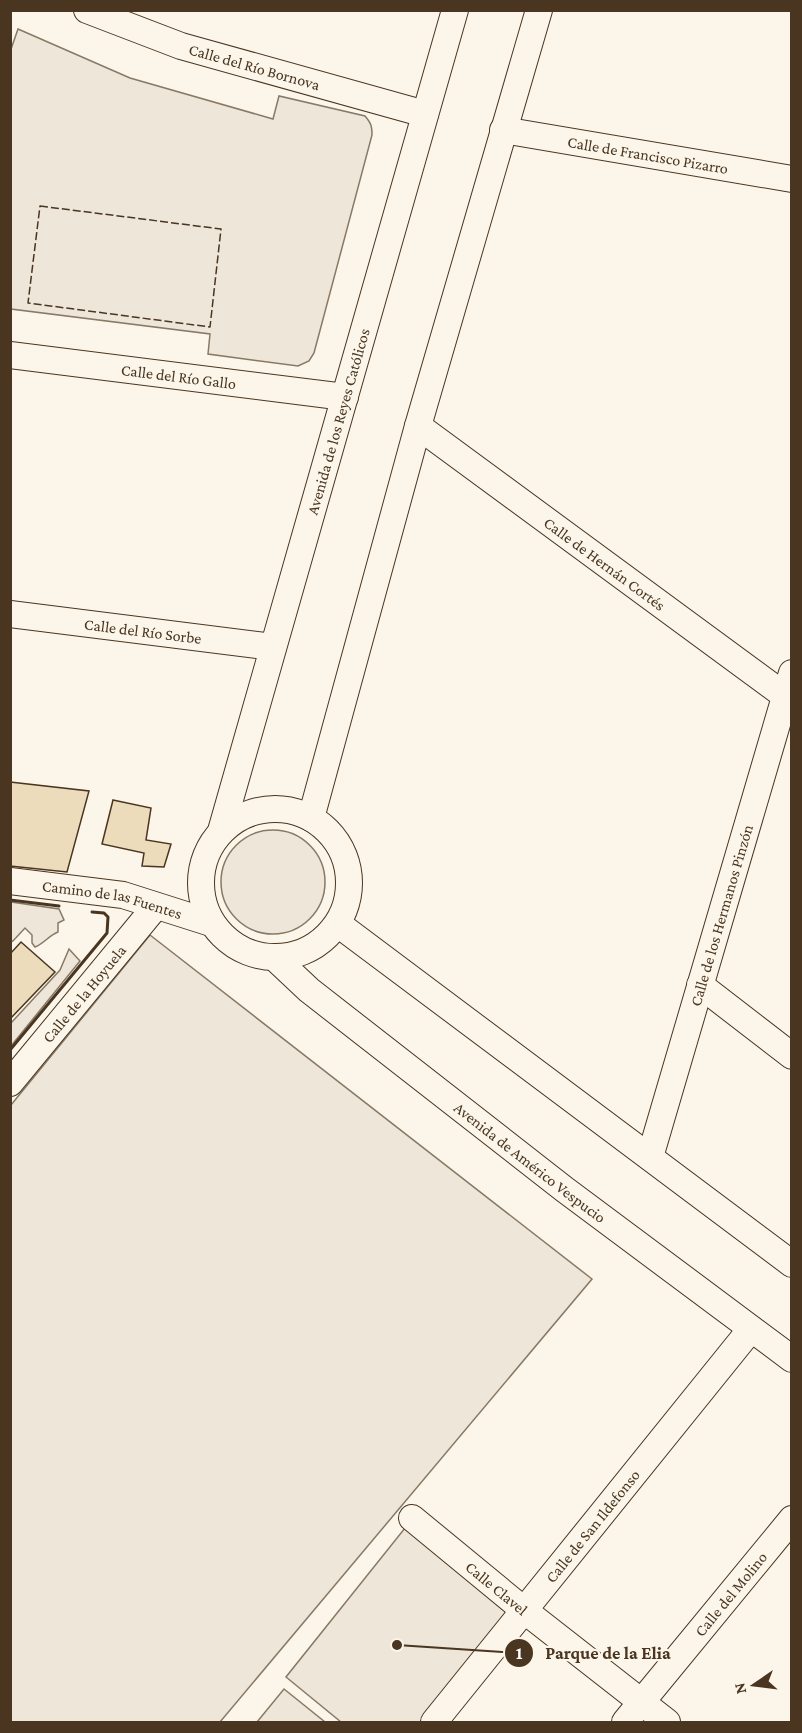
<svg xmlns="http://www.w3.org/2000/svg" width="802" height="1733" font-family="'Crimson Pro',serif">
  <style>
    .green { fill: #ede6d9; stroke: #887966; stroke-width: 1.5 }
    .building { fill: #ecdcbc; stroke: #4a3520; stroke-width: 1.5 }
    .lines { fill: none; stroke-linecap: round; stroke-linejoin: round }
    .minor-casing { stroke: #4a3520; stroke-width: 28 }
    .minor { stroke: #fbf6e9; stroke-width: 26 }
    .fence { stroke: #4a3520; stroke-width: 1.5; stroke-dasharray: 8 3; stroke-linecap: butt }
    .wall { stroke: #4a3520; stroke-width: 3 }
    .labels { text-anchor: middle; stroke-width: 4.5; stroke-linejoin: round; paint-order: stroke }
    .street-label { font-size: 16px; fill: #4a3520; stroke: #fbf6e9 }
    .leader { fill: none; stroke: #4a3520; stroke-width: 2 }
    .callout-dot { fill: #4a3520; stroke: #fbf6e9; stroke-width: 2 }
    .mark-label { font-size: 18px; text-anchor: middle; font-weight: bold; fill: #fff }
    .callout-label { font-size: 18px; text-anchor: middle; font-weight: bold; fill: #4a3520; stroke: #fbf6e9; stroke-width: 4.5; stroke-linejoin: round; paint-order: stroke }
  </style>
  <rect width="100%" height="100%" fill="#fbf6e9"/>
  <path class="green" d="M18,29l112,49 143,41 6,-23 86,20c6,7 7,10 7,19l-58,218 -5,8 -11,5 -90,-12 2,-20 -199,-25 -1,-257z
    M221 882a52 52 0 1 1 104 0a52 52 0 1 1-104 0Z
    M11,902l48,7 5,11 -6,3v9c-10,4 -13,11 -23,15l-3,-4v-8l-7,-7 -12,13 -2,1z
    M150,935l442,344 -372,443h-209v-617z
    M69,949l11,12 -69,85v-23l49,-53z
    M405,1528l103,86 -88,108h-79l-55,-45z
    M284,1689l41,33h-68z"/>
  <path class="building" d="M10,782l79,9 -22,81 -57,-6z
    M113,800l38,8 -5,32 25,4 -7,23 -22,-1 2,-13 -42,-9z
    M21,942l34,30 -45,47v-65z"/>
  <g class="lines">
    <defs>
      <g id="minor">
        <path id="s1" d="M87,10l94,36 244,68"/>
        <path id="s2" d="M503,130l289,49"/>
        <path id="s3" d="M10,355l335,42"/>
        <path id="s4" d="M418,426l374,275"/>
        <path id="s5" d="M10,614l263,33"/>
        <circle cx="275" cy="883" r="74"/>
        <path d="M311,818l107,-392 121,-416"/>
        <path id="s6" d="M221,831l234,-821"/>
        <path id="s7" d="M10,881l113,14 88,28"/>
        <path d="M338,924l454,340"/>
        <path id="s8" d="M275,958l34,32 255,199 228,170"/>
        <path d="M700,985l92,71"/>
        <path id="s9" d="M10,1083l146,-177"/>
        <path id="s10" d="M650,1157l142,-484"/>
        <path id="s11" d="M412,1518l113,93 142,111"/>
        <path id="s12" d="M434,1722l317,-393"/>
        <path id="s13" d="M625,1722l167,-203"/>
      </g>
    </defs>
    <use href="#minor" class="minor-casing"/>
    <use href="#minor" class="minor"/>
    <path class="fence" d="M40,206l181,23 -11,98 -182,-24z"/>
    <path class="wall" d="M10,900l49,6
      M10,1050l97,-117 1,-16 -4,-4 -12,-1"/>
  </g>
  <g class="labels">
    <g class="street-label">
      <text dy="6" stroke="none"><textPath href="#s1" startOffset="177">Calle del Río Bornova</textPath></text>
      <text dy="6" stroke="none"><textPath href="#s2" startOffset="147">Calle de Francisco Pizarro</textPath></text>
      <text dy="6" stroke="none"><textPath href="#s3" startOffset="170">Calle del Río Gallo</textPath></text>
      <text dy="6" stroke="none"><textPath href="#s6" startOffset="426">Avenida de los Reyes Católicos</textPath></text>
      <text dy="6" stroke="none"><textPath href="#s4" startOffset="232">Calle de Hernán Cortés</textPath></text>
      <text dy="6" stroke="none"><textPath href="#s5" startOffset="134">Calle del Río Sorbe</textPath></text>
      <text dy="6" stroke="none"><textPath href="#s7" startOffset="104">Camino de las Fuentes</textPath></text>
      <text dy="6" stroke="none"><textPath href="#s10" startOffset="252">Calle de los Hermanos Pinzón</textPath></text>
      <text dy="6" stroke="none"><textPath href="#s9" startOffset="116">Calle de la Hoyuela</textPath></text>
      <text dy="6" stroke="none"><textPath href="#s8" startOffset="327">Avenida de Américo Vespucio</textPath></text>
      <text dy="6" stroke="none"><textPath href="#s12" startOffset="252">Calle de San Ildefonso</textPath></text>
      <text dy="6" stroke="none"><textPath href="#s11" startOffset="110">Calle Clavel</textPath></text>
      <text dy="6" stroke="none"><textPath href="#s13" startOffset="166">Calle del Molino</textPath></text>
    </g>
  </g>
  <path class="leader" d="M397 1645L519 1653"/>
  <g class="callout-dot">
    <circle cx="397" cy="1645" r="6"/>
    <circle cx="519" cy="1653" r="15"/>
  </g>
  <g class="mark-label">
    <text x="519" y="1659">1</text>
  </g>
  <g class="callout-label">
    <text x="608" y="1659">Parque de la Elia</text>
  </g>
  <rect width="802" height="1733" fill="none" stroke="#4a3520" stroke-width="24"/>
  <g transform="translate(754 1685) rotate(256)" stroke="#fbf6e9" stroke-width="4.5" paint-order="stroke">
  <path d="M0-4.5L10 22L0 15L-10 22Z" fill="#4a3520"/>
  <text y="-9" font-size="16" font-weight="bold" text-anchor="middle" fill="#4a3520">N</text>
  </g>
</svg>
